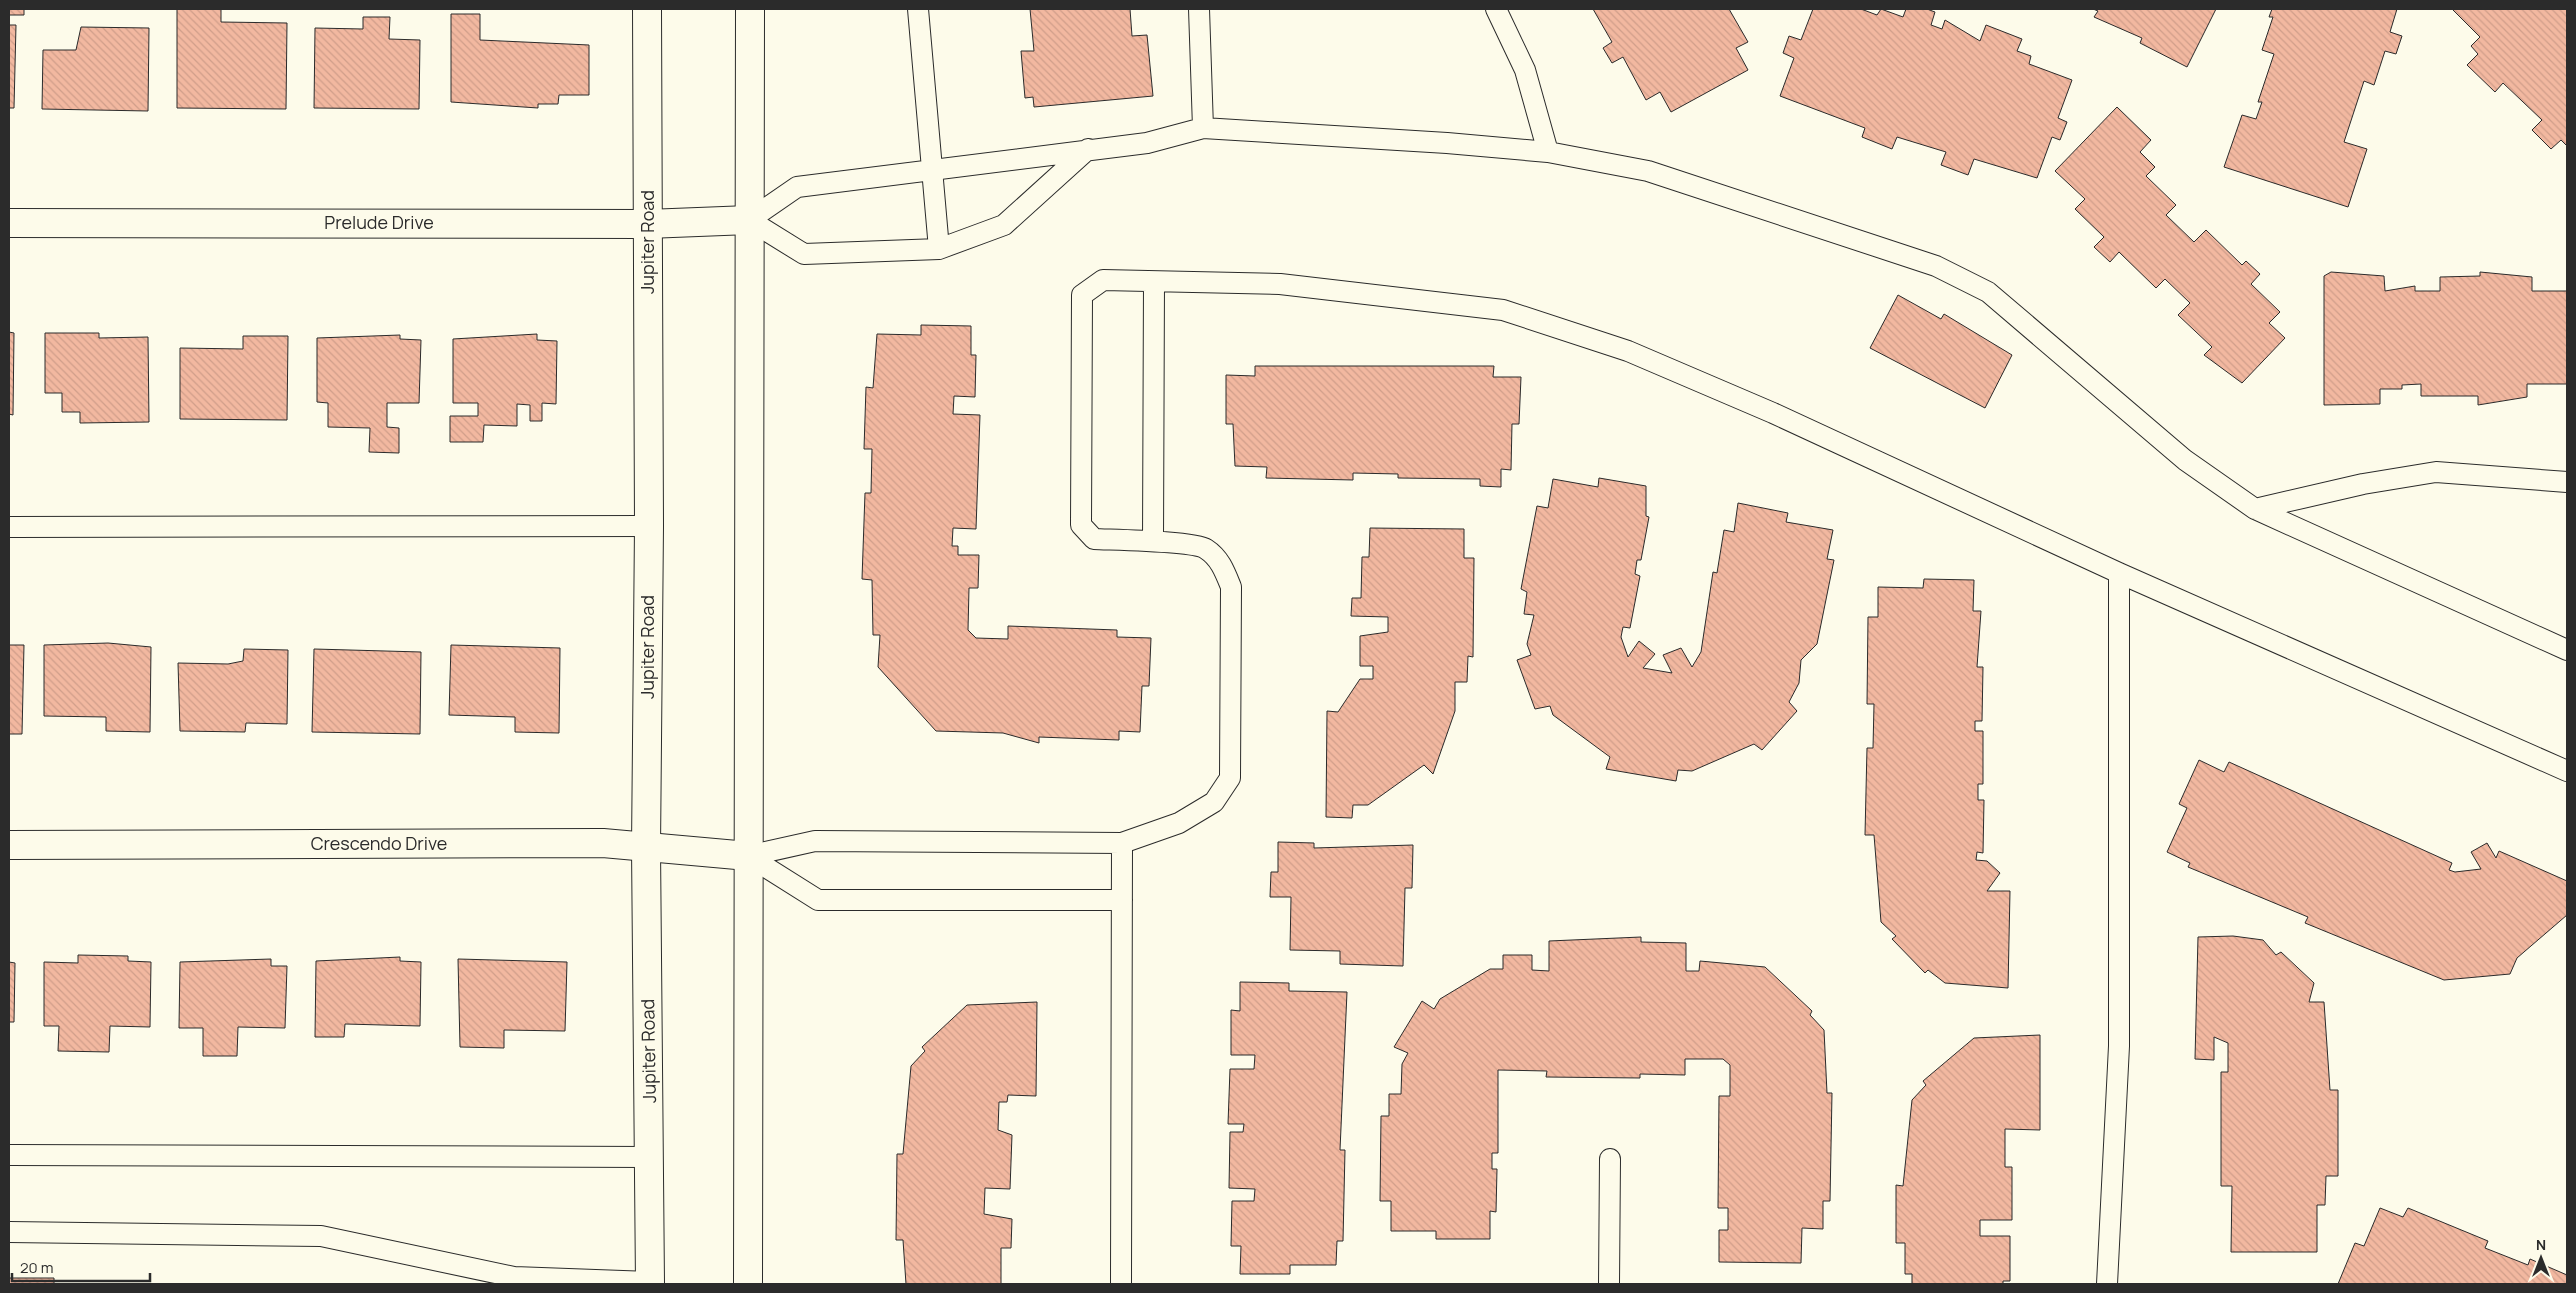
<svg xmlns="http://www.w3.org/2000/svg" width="2576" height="1293" font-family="Manrope,sans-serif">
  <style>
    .building { fill: url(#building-back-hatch); stroke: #2b2b2b }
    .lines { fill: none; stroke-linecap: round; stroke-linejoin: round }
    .lane-casing { stroke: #2b2b2b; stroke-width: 22 }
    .street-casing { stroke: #2b2b2b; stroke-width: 30 }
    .secondary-casing { stroke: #2b2b2b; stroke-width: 30 }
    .lane { stroke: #fdfbea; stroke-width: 20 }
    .street { stroke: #fdfbea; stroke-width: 28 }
    .secondary { stroke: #fdfbea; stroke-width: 28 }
    .labels { text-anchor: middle; stroke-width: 4; stroke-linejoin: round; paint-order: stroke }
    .street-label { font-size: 18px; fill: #2b2b2b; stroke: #fdfbea }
  </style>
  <defs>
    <pattern id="building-back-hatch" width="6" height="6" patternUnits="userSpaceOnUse" patternTransform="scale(1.25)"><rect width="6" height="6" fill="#f2b8a0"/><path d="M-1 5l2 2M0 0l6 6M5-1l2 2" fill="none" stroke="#d09e8a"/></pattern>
  </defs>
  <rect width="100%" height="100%" fill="#fdfbea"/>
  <path class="building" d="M9,9h15v6h-15z
    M177,9h44v13l66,1 -1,86 -109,-1z
    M1030,9h100l2,27 15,-1 6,61 -119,11 -1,-10 -8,1 -4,-47h13z
    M1593,9h136l19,33 -12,6 12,22 -77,42 -11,-20 -14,8 -23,-43 -11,6 -9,-15 9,-6z
    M1813,9h48l16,6 4,-6 22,8 3,-8h21l8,3 -4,13 11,4 3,-9 35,21 6,-16 36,14 -5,12 14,5 -2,8 43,16 -14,38 9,4 -7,18 -8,-3 -15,41 -63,-19 -6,16 -27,-10 5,-13 -49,-15 -5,12 -30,-12 3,-9 -85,-32 14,-38 -11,-5 6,-17 12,4z
    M2093,9h123l-29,58 -47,-24 2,-5 -48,-21 4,-6z
    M2272,9h125l-7,23 12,4 -6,18 -11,-3 -11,34 -10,-4 -20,61 23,7 -19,58 -124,-40 18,-52 14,4 6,-17h-4l16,-48 -12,-4 11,-33h-4z
    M2452,9h115v137l-6,-6 -10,9 -19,-19 10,-10 -39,-37 -8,9 -28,-27 11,-11 -7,-8 9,-9z
    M451,14h29v26l109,5v50h-30l-1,9h-20v4l-87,-6z
    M363,17h27l-1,22 31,1 -1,69 -105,-1 1,-80 48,1z
    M9,25h7l-2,83h-5z
    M81,27l68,1 -1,83 -106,-2 1,-59h33z
    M2117,107l34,33 -11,12 15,15 -9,9 30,29 -10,10 28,27 12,-12 36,35 4,-4 14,13 -9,10 29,28 -11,11 16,15 -43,45 -38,-28 8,-8 -34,-32 12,-12 -25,-24 -9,9 -37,-36 -9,10 -16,-15 10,-10 -29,-28 10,-10 -30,-28z
    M2331,272l53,4 1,15 30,-5v5h25v-14l40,-1v-4l52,5v14h35v93h-40v13l-49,8v-9h-57v-12l-19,1v4h-22v15l-56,1v-129z
    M1898,295l43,24 3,-5 68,41 -27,53 -115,-60z
    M921,325l50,1v29h5l-1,42 -21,-1 -1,18 27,1 -4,114 -23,-1 -1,18h6v9h21l-1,33h-9l-1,42 8,8 32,1v-13l109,4v7l34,1 -2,48h-7l-2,46 -21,-1v9l-80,-3v6l-36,-10 -67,-2 -58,-64 2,-32h-7l-1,-55 -10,-1 3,-86h6l1,-44h-8l2,-62 7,1 4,-54 44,1z
    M9,332l5,1 -1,82 -4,-1z
    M45,333h54v5l49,-1 1,85 -69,1v-11h-18v-19h-17z
    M537,334v6l20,1 -1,63 -14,-1v18h-12v-16l-13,-1v22l-33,-1 -1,17h-33v-26h28v-13h-25v-64z
    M400,335v4l21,1 -2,63h-32v24l12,1v25l-30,-1 1,-24 -42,-1v-24l-11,-1v-64z
    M243,336h45l-1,84 -107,-1v-71l63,1z
    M1255,366h239l-1,11h28l-2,47h-7l-1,46 -10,-1v18l-21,-1v-7l-82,-1v-4l-45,-1v7l-87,-2 1,-11 -32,-1 -2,-42h-7v-49l29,1z
    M1599,478l47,8v30l3,1 -8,43h-4l-2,14 5,2 -10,52 -7,-1 -2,10 7,20 11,-16 16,13 -12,14 29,5 -9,-18 18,-7 11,19 9,-15 12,-80 4,1 7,-43 10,2 4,-29 50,10 -2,9 47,8 -6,29 7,1 -17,84 -16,16 -2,23 -10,19 8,9 -35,39 -8,-6 -62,27 -14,-1 -2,11 -70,-12 4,-12 -57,-42 -3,-9 -15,3 -18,-49 14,-5 -4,-11 7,-29 -10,-1 3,-22 -6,-3 16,-83 11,2 5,-29 45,8z
    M1370,528l94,1v29h10l-1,99 -5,-1 -1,26h-12v29l-22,63 -9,-9 -56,40h-15l-1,13 -26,-1 1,-106 11,1 22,-33h13v-13h-13v-30l28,-4v-15l-37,-1 1,-18h9l1,-41h7z
    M1924,579l50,1 -1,31h8l-4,56h6l-1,54h-7v10h8v53h-5v16h6l-1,53 -6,-1 -1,8 11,1 13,12 -13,18h23l-2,97 -63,-5 -17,-13 -3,3 -33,-34 4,-3 -15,-14 -7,-87h-9l2,-87h6l1,-44h-7l1,-87h10v-30l45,1z
    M108,643l43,4 -1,85 -44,-1v-14l-62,-1v-71z
    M9,645h15l-2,89h-13z
    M451,645l109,3 -1,85 -44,-1v-15l-66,-2z
    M244,649l44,1 -1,74 -41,-1 -1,9 -65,-1 -2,-68 50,1 15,-3z
    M314,649l107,3 -1,82 -108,-2z
    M2199,760l25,12 5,-10 223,101 -3,7 6,2 26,-3 -10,-17 16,-9 9,15 3,-7 68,30v34l-50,43 -7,16 -66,6 -139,-57 3,-6 -120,-50 2,-4 -23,-11 20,-44 -8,-4z
    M1278,842l36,1v5l99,-3 -1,43h-7l-2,78 -63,-2v-13l-50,-1 1,-53h-21l1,-25h7z
    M2233,936l30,4 13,15 5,-3 33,31 -5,19h15l6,88h8v86h-12l-1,29h-8v47h-86l1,-66h-11v-114h7v-29l-14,-6v23l-19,-1 3,-122z
    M1641,937v5l45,1v28h13l1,-10 65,6 47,44 -2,4 14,15 3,63h5l-2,108h-7v28l-21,-1 -1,35 -82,-1v-32h9v-22h-10l1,-112h11v-31l-7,-6h-38v16l-45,-1v4l-94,-1 1,-6 -49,-1v83h-6v16h5l-1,43 -6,-1v28h-54v-8h-45v-30h-11l1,-85h8v-22h12l1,-30 6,-11 -14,-6 28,-46 12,8 6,-10 50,-30h13v-14h29v15l17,1v-30z
    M78,955l50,1v5l23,1 -1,65 -40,-1 -1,26 -51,-1 1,-25h-15v-64l34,1z
    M400,957v4l21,1 -1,64 -75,-2 -1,13h-29l1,-76z
    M271,959v7h16l-2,62 -47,-1 -1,29h-34v-28h-24l1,-66z
    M458,959l109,3 -2,69 -61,-1v18l-44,-1z
    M9,962l6,1 -1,59h-5z
    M1240,982l49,1v8l58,1 -7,158h5l-2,91h-6l-1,24h-46v9h-50l1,-28h-10l1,-45h22l1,-12 -26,-1 1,-56h13l1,-8h-16l2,-55h24l1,-14h-24v-45l9,1z
    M1037,1002l-1,94 -28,-1 -1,7h-8l-1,28 14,5 -2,54 -25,-1 -1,26 28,5 -1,29h-10v36h-95l-3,-44h-7l1,-86h6l8,-88 14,-15 -3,-4 45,-42z
    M2040,1035v95l-35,-1v38h7v53h-32v16h30v45h-7v3h-91v-10h-7v-31h-9v-58l7,1 9,-86 14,-15 -3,-4 51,-43z
    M2380,1208l23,9 5,-9 80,33 -3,7 43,17 2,-6 37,16v9h-229l17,-41 9,3z
    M9,1278h45v6h-45z"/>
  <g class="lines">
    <defs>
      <path id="lane" d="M918,9l21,240
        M1199,9l4,119
        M1496,9l29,61 23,82
        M1088,149l-84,76 -65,24 -135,5 -55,-34 48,-33 350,-44 56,-15 244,15 101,9 100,19 288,95 52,26 197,168 70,49 312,141
        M2255,509l108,-25 73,-12 131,10
        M9,527l640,-1
        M1153,541l1,-259
        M748,856l67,-15 307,2 57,-20 35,-21 16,-24 1,-191c-6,-15 -11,-29 -25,-38 -12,-8 -93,-9 -112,-10l-13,-14 1,-230 21,-15 177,4 223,26 125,41 145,62 346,160 448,198
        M748,856l70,44h304
        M9,1155l641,2
        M9,1232l312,4 193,41 136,5
        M1121,1284l1,-441
        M1609,1284l1,-125
        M2107,1284l12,-238v-473"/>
      <path id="street" d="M9,223l638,1 102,-4
        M9,845l594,-2 145,13"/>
      <path id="secondary" d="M647,9l2,517 -3,322 4,436
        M748,1284l2,-1275"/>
    </defs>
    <use href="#lane" class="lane-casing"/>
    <use href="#street" class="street-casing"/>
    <use href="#secondary" class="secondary-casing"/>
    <use href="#lane" class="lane"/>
    <use href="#street" class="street"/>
    <use href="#secondary" class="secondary"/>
  </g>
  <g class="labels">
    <g class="street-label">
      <text x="379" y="229">Prelude Drive</text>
      <text transform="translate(648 242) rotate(-90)" y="6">Jupiter Road</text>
      <text transform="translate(648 647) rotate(-90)" y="6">Jupiter Road</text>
      <text x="379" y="850">Crescendo Drive</text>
      <text transform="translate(649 1051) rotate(-91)" y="6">Jupiter Road</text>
    </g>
  </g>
  <rect width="2576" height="1293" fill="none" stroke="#2b2b2b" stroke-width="20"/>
  <g transform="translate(2541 1258)" stroke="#fdfbea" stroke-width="4" paint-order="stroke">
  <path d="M0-4L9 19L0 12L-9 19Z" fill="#2b2b2b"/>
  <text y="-8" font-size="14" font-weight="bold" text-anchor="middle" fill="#2b2b2b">N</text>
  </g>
  <path d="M12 1273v8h138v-8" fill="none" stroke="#2b2b2b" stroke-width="2.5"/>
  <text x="20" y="1273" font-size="15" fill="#2b2b2b" stroke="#fdfbea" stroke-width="4" paint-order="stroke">20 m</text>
</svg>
